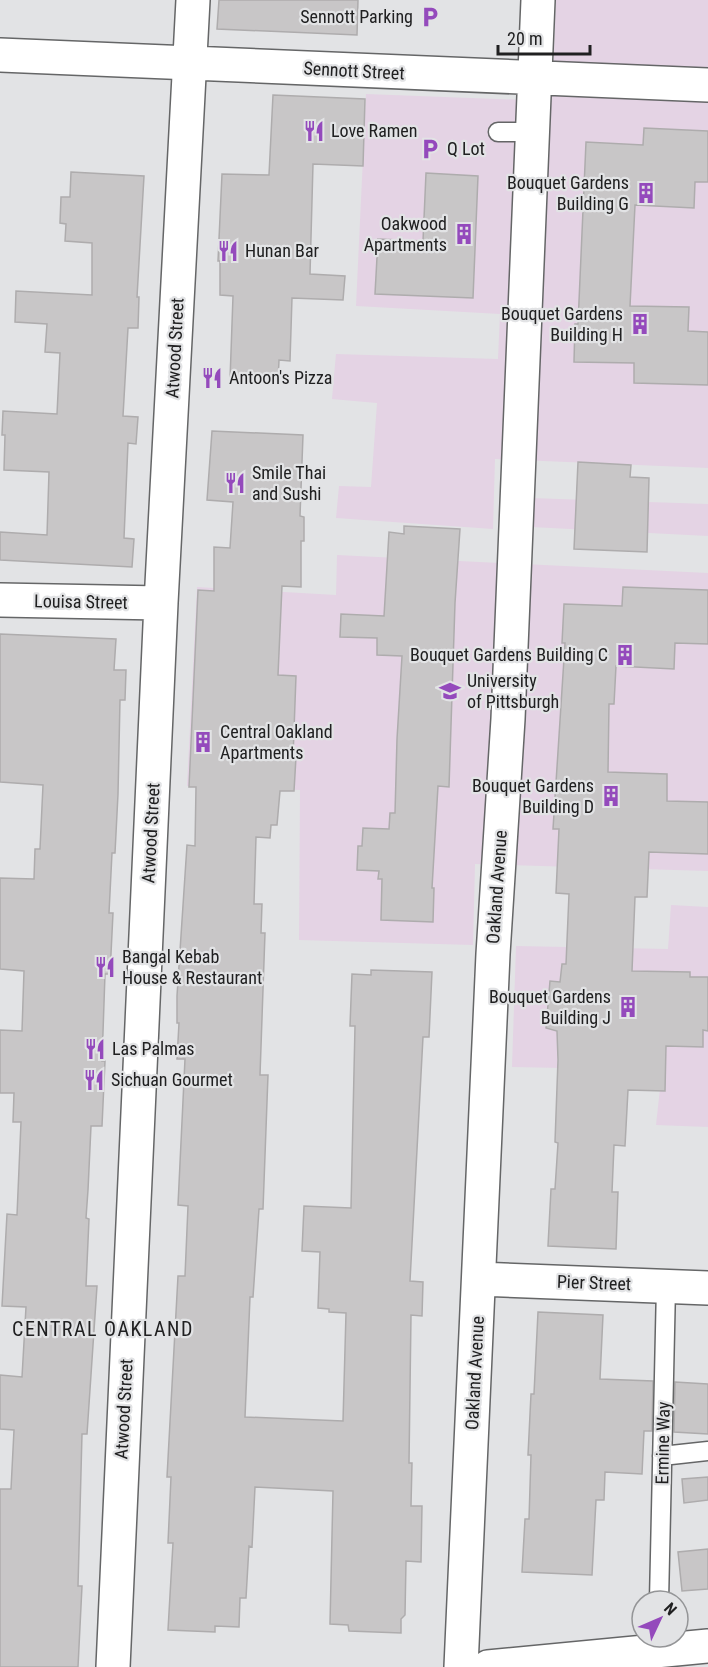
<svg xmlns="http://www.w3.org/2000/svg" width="708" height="1667" font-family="'Roboto Condensed',sans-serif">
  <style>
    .education { fill: #e4d3e4 }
    .building { fill: #c8c6c7; stroke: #aeacad; stroke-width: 1.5 }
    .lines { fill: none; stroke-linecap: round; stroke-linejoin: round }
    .service-casing { stroke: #656667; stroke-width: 21 }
    .minor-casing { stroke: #656667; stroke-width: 36 }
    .tertiary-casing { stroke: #656667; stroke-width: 36 }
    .service { stroke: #fff; stroke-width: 18 }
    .minor { stroke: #fff; stroke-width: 33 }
    .tertiary { stroke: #fff; stroke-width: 33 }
    .labels { text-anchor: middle; stroke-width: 4.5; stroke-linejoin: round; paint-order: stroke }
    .poi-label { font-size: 18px; fill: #202021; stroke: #e2e3e5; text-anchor: start }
    .street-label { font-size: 18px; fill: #202021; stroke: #e2e3e5 }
    .neighbourhood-label { font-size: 20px; letter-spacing: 1.5px; fill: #202021; stroke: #e2e3e5 }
  </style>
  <rect width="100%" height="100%" fill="#e2e3e5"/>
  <path class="education" d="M556,0h152v468l-213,-9 -2,70 -157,-11 3,-32 32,1 6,-84 -45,-4 4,-45 162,5 2,-45 -144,-8 10,-212 186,7z
    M530,498l178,6v32l-177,-9z
    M337,555l371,18v298l-233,-7 -2,81 -174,-5 1,-150 -113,-4 10,-199 139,8z
    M671,905l37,2v220l-52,-2 6,-55 -150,-3 4,-121 152,3z"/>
  <path class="building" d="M219,0h139l-1,35 -140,-6z
    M273,95l92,4 -2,67 -50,-2 -3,110 35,2 -2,24 -51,-2 -2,63 -11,-1 -1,22 -48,-2 3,-84 -13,-1v-34h-2l4,-87 47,1z
    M644,128l64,3v51h-13l-1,26 -59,-3 -5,101 59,1 -1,24 20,1v53l-74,-2v-20l-60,-1 1,-38h3l8,-182 57,3z
    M71,172l73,4 -7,121h2l-1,31h-10l-5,88 15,1 -2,27 -8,-1 -4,95 10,1 -2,28 -132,-7v-28l47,3 2,-63 -45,-2 1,-35h-3l1,-24 54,3 3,-61 -15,-1 2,-28 -32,-2 1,-31 76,4v-52l-27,-2 1,-17 -6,-1 1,-26h9z
    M426,173l52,3 -5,122 -98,-4 3,-55 45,2z
    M212,431l91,4 -3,81 4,1v24h-3v46l-19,-1 -4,89 18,1 -3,81h3l-2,34h-14l-3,34h-6l-1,13 -14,-1 -2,67h8l-1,29h4l-5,142h8l-5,134h-4l-6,88h-3l-5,120 98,4 3,-108 -17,-1v-3l-11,-1 2,-56 -18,-1 2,-45 47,2 4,-182h-5l2,-52 19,1v-5l61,2 -3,65h-6l-13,244 13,1 -1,34 -11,-1 -2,148h3l-1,43h11l-1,56 -15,-1 -1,54 -4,4v14l-52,-2 -1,-6 -18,-1 3,-133 -78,-4 -3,60 -3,-1 -3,52h-6l-1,29 -24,-1v6l-47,-2 5,-87h-5l3,-66h-4l11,-201h7l3,-70 -10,-1 7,-146h-8l2,-36h-2v-27l10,-151 8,1 1,-59h-7l9,-197 16,1v-44l16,1 3,-46 -26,-2z
    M578,462l53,3 -1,12 19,1 -2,74 -73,-3z
    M404,526l56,3 -5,74 -6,184 -11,-1 -6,102h2l-1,34 -52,-2 1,-41h-4l1,-8 -22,-1 1,-24h4l1,-18 26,1 1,-16h5l2,-74 5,-83 -25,-1v-17l-37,-1 1,-23 43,2 5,-84 15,2z
    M623,587l85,3v54l-33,-1 -1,26 -58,-3 -2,38h-5l-1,68 59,2v27l41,1v52l-59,-2 -2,45h-12l-3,74 58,1v5h18v54l-5,-1v17l-37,-1 -1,45 -37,-1 -3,56 -11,-1 -2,47h6l-2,57 -68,-3 3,-57h4l3,-46 -3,-1 3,-82 -1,-29 -11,-3 4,-47 10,1 2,-18h4l3,-70 -13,-1 3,-64h-6l12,-186h-3l2,-39 58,2z
    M0,634l116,5 -2,31h12l-1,30h-5l-2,94 -3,59h-3l-3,60h4l-3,61h-5l-3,87h3l-3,65h-11l-3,64 -2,28 3,1 -3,67h11l-10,148h-5l-4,152h4l-4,81h-78v-178h11l3,-59 -14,-1v-54l22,2 4,-70 -24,-1 5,-92 10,1 4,-93h-8l1,-29h-14v-63l22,1 2,-60 -24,-2v-91l34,1 1,-30h5l3,-64 -43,-3z
    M538,1312l65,3 -3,64 53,2 -1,50h-8l-2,43 -37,-2 -1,28h-8l-4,75 -70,-3 3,-53h4l2,-64h-3l3,-61h3z
    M675,1382l33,2v50l-34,-2z
    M708,1477v23l-24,3 -2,-24z
    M708,1549v40l-26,2 -4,-39z"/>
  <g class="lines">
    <defs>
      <path id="service" d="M498,132h35
        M662,1456l46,-5
        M659,1601l7,-315"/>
      <path id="minor" d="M0,55l708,30
        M0,600l161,3
        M479,1279l229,9
        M113,1667l48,-1064 32,-603
        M461,1667l32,-713 15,-235 30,-719"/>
      <path id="tertiary" d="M488,1667l220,-21"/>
    </defs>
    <use href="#service" class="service-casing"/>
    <use href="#minor" class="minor-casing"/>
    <use href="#tertiary" class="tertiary-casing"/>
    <use href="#service" class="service"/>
    <use href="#minor" class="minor"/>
    <use href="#tertiary" class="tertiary"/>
  </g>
  <defs>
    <symbol id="parking-bare" viewBox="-9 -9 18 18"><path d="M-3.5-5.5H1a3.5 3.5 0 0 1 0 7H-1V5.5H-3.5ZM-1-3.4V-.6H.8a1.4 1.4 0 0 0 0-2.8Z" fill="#944abc" stroke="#e2e3e5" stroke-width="2.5" paint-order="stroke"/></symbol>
    <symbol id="restaurant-bare" viewBox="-9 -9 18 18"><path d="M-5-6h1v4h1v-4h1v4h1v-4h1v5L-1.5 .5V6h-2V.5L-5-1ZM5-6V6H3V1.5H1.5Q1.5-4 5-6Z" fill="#944abc" stroke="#e2e3e5" stroke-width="2.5" paint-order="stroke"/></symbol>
    <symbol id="building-bare" viewBox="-9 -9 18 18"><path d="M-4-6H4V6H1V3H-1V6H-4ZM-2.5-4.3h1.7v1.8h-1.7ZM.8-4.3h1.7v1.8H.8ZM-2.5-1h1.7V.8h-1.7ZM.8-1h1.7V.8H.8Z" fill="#944abc" stroke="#e2e3e5" stroke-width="2.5" paint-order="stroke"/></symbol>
    <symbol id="university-bare" viewBox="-9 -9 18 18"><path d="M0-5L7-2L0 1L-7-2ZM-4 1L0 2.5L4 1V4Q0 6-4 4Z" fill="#944abc" stroke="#e2e3e5" stroke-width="2.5" paint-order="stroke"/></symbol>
  </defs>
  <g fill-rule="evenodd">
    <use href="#parking-bare" x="415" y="2" width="30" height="30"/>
    <use href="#restaurant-bare" x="299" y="116" width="30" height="30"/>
    <use href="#parking-bare" x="415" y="134" width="30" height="30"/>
    <use href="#building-bare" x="631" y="178" width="30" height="30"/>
    <use href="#building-bare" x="449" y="219" width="30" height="30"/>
    <use href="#restaurant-bare" x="213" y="236" width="30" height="30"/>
    <use href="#building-bare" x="625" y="309" width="30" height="30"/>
    <use href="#restaurant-bare" x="197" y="363" width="30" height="30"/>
    <use href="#restaurant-bare" x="220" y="468" width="30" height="30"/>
    <use href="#building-bare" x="610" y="640" width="30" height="30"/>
    <use href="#university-bare" x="435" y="676" width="30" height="30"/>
    <use href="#building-bare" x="188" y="727" width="30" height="30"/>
    <use href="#building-bare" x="596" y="781" width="30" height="30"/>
    <use href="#restaurant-bare" x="90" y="952" width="30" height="30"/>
    <use href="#building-bare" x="613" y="992" width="30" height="30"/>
    <use href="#restaurant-bare" x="80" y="1034" width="30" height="30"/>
    <use href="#restaurant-bare" x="79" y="1065" width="30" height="30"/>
  </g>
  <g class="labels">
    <g class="poi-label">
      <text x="413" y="23" text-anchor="end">Sennott Parking</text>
      <text x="331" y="137">Love Ramen</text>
      <text x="447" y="155">Q Lot</text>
      <text x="629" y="189" text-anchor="end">Bouquet Gardens<tspan x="629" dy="21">Building G</tspan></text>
      <text x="447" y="230" text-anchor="end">Oakwood<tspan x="447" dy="21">Apartments</tspan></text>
      <text x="245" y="257">Hunan Bar</text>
      <text x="623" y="320" text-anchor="end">Bouquet Gardens<tspan x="623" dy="21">Building H</tspan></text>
      <text x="229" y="384">Antoon's Pizza</text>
      <text x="252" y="479">Smile Thai<tspan x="252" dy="21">and Sushi</tspan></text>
      <text x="608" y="661" text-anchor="end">Bouquet Gardens Building C</text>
      <text x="467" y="687">University<tspan x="467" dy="21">of Pittsburgh</tspan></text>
      <text x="220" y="738">Central Oakland<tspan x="220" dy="21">Apartments</tspan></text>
      <text x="594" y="792" text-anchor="end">Bouquet Gardens<tspan x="594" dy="21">Building D</tspan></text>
      <text x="122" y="963">Bangal Kebab<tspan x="122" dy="21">House &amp; Restaurant</tspan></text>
      <text x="611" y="1003" text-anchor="end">Bouquet Gardens<tspan x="611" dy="21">Building J</tspan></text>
      <text x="112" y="1055">Las Palmas</text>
      <text x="111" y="1086">Sichuan Gourmet</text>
    </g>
    <g class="street-label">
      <text transform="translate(354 71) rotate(3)" y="6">Sennott Street</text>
      <text transform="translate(175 348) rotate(-87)" y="6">Atwood Street</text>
      <text transform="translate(81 602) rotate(1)" y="6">Louisa Street</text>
      <text transform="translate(151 833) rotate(-87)" y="6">Atwood Street</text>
      <text transform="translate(497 887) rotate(-86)" y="6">Oakland Avenue</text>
      <text transform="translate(594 1283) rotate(2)" y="6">Pier Street</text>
      <text transform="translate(475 1373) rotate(-87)" y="6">Oakland Avenue</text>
      <text transform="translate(124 1409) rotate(-87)" y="6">Atwood Street</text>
      <text transform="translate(663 1443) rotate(-89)" y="6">Ermine Way</text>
    </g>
    <g class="neighbourhood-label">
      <text x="103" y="1336">CENTRAL OAKLAND</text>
    </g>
  </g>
  <g transform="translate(660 1619) rotate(46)"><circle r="28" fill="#e2e3e5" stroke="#949597" stroke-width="1.5"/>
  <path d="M0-4.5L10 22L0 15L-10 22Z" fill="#944abc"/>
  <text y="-9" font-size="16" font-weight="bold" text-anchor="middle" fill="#202021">N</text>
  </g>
  <path d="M498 45v9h92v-9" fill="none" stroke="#202021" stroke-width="3"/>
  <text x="507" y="45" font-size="18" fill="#202021" stroke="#e2e3e5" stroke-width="4.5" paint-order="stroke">20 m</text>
</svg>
